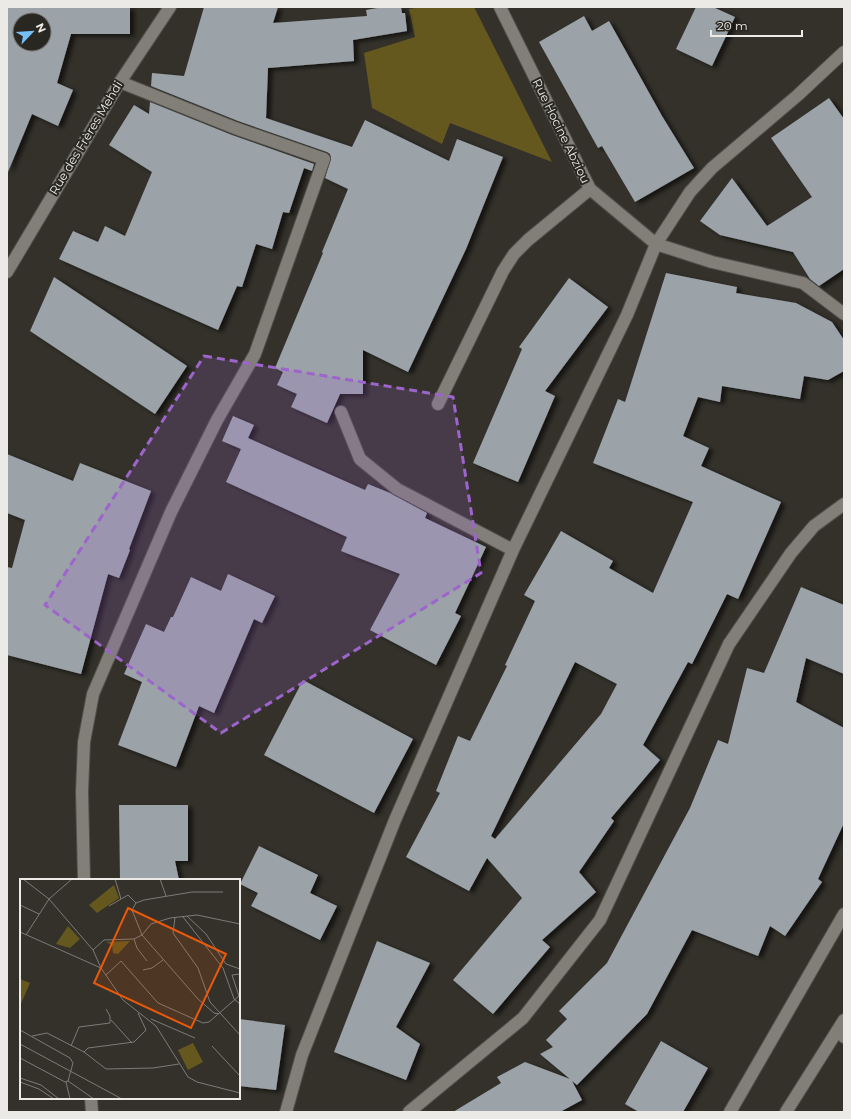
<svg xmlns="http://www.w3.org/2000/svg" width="851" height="1119" font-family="Montserrat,sans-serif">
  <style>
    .green { fill: #65581e }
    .building { fill: #9ba2a8; fill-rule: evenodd; filter: url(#shadow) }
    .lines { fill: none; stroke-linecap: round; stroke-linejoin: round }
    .lane-casing { stroke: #504f4a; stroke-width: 14 }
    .street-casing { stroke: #504f4a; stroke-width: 14 }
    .secondary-casing { stroke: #504f4a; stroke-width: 14 }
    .lane { stroke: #817f77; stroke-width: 12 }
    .street { stroke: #817f77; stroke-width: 12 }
    .secondary { stroke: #817f77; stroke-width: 12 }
    .marked { fill: #9d65cb; fill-opacity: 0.2; stroke: #9d65cb; stroke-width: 3; stroke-dasharray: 8 5; stroke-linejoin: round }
    .labels { text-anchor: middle; stroke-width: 4; stroke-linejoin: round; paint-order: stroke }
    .street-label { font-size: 12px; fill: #ebeae6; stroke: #292721 }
    .inset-road { fill: none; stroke: #7d7b75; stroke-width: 1 }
    .view { fill: #e8590c; fill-opacity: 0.15; stroke: #e8590c; stroke-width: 2 }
    .inset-edge { fill: none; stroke: #ebeae6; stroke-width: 2 }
  </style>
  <defs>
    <filter id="shadow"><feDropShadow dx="4.5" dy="2.5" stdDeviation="2" flood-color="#0009"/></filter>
  </defs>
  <rect width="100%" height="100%" fill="#33312a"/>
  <path class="green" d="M422,7h52l78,155 -102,-39 -8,21 -70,-36 -8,-55 51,-16 -6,-28z"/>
  <path class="building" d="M7,7h123v27h-59l-14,49 16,7 -15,36 -26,-12 -24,58zM20,20h24v24h-24z
    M204,7h74l-5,16 94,-7 -1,-6 17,-3h18l1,6h3l2,18 -54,9 1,21 -86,7 -2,50 86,29 13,-27 84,41 8,-22 46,18 -37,92 -58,123 -45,-22v44h-23l-13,29 -36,-16 6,-13 -20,-9 6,-13 -8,-4 48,-115 -1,-1 26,-63 -23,-11 6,-20 -1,-4 -3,-2 -89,-31 -87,-35 1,-13 32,3z
    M696,7h17l22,10 -23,49 -36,-17z
    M584,16l8,15 17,-10 53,95 32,52 -59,34 -33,-56 -4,2 -59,-106z
    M829,98l15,21v150l-25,17 -9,-7 -17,-27 -73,-17 -20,-14 32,-43 35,48 45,-29 -41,-59z
    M150,102l82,33 82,29 -2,7 -8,-3 -15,45 -6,-1 -11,37 -16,-5 -14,43 -5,-1 -19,44 -159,-71 14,-28 25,11 7,-16 20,10 27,-64 -43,-27 25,-40 15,9z
    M666,273l71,14 -1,6 60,10 36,19 12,18v31l-16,9 -24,-4 -4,23 -78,-13 -2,16 -22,-5 -15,39 26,12 -8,18 80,36 -43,97 -11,-5 -35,70 -4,-2 -45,83 17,15 -49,58 3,3 -35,51 17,20 -54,48 8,7 -57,67 -40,-34 69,-82 -35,-40 -18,33 -63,-34 34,-64 -4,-2 22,-55 12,5 37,-75 -2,-1 30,-64 -11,-6 37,-64 52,30 -4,7 44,25 40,-91 -100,-39 25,-64 7,3zM575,662l42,22 -16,30 -106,125 -4,-3z
    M54,277l133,89 -32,48 -125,-83z
    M569,278l39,29 -63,84 10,5 -37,86 -45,-19 49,-114 -3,-2z
    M233,416l21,9 -6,13 117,52 3,-6 22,9 37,20 -2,5 61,29 -31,66 6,3 -25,49 -66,-35 30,-56 -59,-23 6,-14 -121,-55 15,-33 -19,-8z
    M7,454l66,27 7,-18 71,28 -22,58 1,1 -11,28 -11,-4 -27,100 -74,-19v-88l5,1 13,-48 -18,-7z
    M228,574l47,22 -13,27 -8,-4 -40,94 -15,-7 -23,61 -58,-22 24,-63 -18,-8 22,-50 18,8 7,-15h2l18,-40 30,14z
    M801,587l43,18v69l-38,-16 -10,44 48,26v95l-26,56 4,3 -37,54 -15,-10 -12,30 -66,-26 -45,84 -70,71 -5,-4 10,19 -22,12h-107l48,-29 -4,-6 28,-15 45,17 -30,-25 13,-7 -7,-7 21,-21 -8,-8 48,-48 83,-155 28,-68 10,4 19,-76 17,5z
    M303,680l110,59 -39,74 -110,-58z
    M119,805h69v56h-13l4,19h-59z
    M259,846l59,29 -8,18 27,13 -17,34 -69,-34 7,-13 -18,-9z
    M377,941l53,22 -34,64 24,17 -14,36 -72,-28z
    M239,1019l46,6 -9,65 -37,-4z
    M661,1041l47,27 -25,44h-44l-14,-8z"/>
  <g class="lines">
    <defs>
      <path id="lane" d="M841,1026l3,11"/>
      <path id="street" d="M500,7l90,182 66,55 56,18 91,21 41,31
        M438,404l65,-133 11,-17 14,-14 62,-51
        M341,412l19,47 37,30 116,61
        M84,880l-2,-88 2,-50 9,-48 78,-182 46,-92 38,-66 69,-195 -89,-31 -115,-46
        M91,1098l1,14
        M286,1112l16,-57 93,-235 118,-270 114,-235 29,-71 34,-52 22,-24 86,-73 46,-43
        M409,1112l114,-94 77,-98 129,-276 62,-91 23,-27 30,-22
        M730,1112l114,-198
        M786,1112l58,-92"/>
      <path id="secondary" d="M7,272l113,-190 50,-75"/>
    </defs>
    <use href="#lane" class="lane-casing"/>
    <use href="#street" class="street-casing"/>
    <use href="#secondary" class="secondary-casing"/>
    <use href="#lane" class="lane"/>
    <use href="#street" class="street"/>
    <use href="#secondary" class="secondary"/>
  </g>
  <path class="marked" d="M204,356l249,41 28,176 -260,160 -176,-128z"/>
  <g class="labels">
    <g class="street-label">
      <text transform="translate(561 131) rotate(64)" y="4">Rue Hocine Abziou</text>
      <text transform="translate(86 138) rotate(-59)" y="4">Rue des Frères Mehdi</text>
    </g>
  </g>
  <g transform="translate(20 879)">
    <rect width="220" height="220" fill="#33312a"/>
    <path d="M94,6l5,13 -22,15 -8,-8zM48,47l12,13 -10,9 -14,-4zM110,62l-12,13 -5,-1 -1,-8 -6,-3zM0,100l10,4 -10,23zM173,164l10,19 -15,8 -10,-20z" fill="#65581e"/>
    <path class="inset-road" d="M3,0l26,20 44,51 8,18M95,0l6,20M140,0l6,17M0,26l19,9M89,27l19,-11 8,8M167,37l19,18 20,30 14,5M163,38l40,51 11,31 6,5M155,39l-2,15 25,35 12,34 30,33M0,53l81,36 22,32 33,26 32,51 9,5 43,11M6,56l23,-36 23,-20M114,60l3,9 10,13M73,71l11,-10 30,-1 8,-4 9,-11 19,-6 27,-3 43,9M123,91l9,-2 11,-8M86,96l15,-14 37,42 45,20 6,-1 30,-26M219,117l-7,-21 8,-1M199,135l-5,-1 -16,-14 -56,-64 -10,-25 4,-7 8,-3 48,-8h31M131,140l44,19M91,141l21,23M0,151l50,28 3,5 -5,18 -3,1 -45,-24M12,157l15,-3 37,19 22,17 47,-1 26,-4M0,165l102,55M51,167l8,-19 31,-4v-7l-4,-7M192,167l28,30M64,173l4,-4 46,-6 12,-12 -8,-17M0,199l21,7 18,14M48,202l26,18M0,203l19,7 15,10M46,203l4,17"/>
    <path class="view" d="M108,29l98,46 -35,74 -97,-45z"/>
    <rect width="220" height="220" class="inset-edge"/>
  </g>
  <rect width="851" height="1119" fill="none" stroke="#ebeae6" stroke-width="16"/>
  <g transform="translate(32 32) rotate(65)"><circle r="19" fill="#292721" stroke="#777570"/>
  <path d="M0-3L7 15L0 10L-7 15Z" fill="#74c0f6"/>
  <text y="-6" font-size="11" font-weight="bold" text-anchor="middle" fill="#ebeae6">N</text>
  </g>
  <path d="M711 30v6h91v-6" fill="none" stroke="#ebeae6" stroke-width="2"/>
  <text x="717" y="30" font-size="12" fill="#ebeae6" stroke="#292721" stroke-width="3" paint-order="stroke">20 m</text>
</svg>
